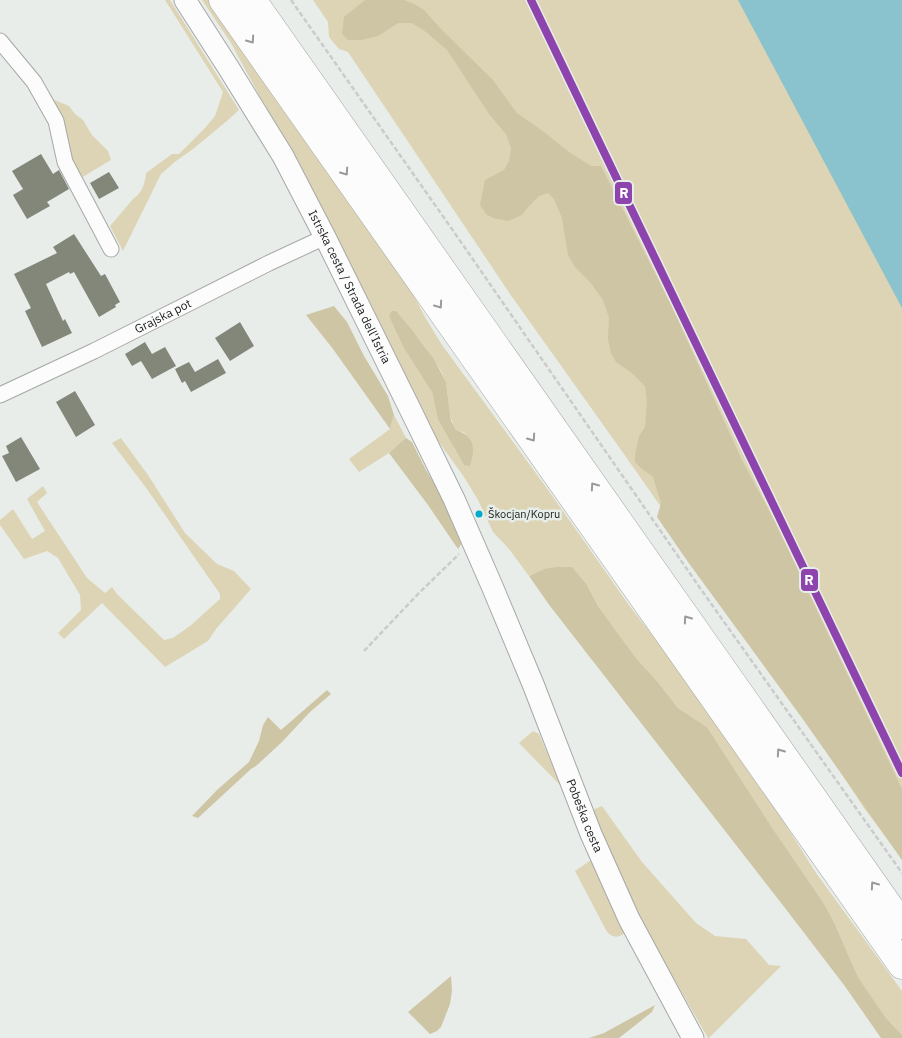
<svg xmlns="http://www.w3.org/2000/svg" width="902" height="1038" font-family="'IBM Plex Sans',sans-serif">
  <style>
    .green { fill: #dcd4b4; fill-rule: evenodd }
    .forest { fill: #cec5a4 }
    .water { fill: #8ac2cd }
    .building { fill: #82877a }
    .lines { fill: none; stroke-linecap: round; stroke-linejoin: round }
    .street-casing { stroke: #a5a8a6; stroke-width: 17 }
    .secondary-casing { stroke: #a5a8a6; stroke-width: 23 }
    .highway-casing { stroke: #a5a8a6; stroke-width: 29 }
    .path { stroke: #cacbca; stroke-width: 2.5; stroke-dasharray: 5 2.5; stroke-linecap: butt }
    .street { stroke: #fcfcfc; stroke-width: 15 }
    .secondary { stroke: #fcfcfc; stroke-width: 21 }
    .highway { stroke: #fcfcfc; stroke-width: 28 }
    .rail-1-casing { stroke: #e7eee9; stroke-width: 11 }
    .rail-1 { stroke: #8e44ad; stroke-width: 8 }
    .oneway { stroke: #999b9a }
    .bus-dot { fill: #00a9ce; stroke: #e7eee9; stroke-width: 2 }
    .labels { text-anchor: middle; stroke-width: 5; stroke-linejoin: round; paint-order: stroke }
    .bus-label { font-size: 11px; fill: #212422; stroke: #e7eee9; text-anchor: start }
    .street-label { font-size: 12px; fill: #212422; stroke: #e7eee9 }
    .line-badge { stroke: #e7eee9; stroke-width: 2 }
    .badge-label { font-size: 14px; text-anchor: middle; font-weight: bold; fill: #fff }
  </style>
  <rect width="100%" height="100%" fill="#e8edea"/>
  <path class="green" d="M165,0h5l69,110 -11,10 -35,29 -17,12 -15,13 -38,77 -13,-25 23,-27c9,-6 12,-15 13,-26l26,-19h7l25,-25 11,-13 8,-24z
    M202,0h10l185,264 28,53 17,28 104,142 85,121 64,81 70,103 51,81 86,118v44l-16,-17 -28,-41 -24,-55 -11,-20 -50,-73 -66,-102 -29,-19 -21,-27 -21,-23 -38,-52 -11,-21 -43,-16 -15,7 -20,-27 -16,-17 -15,-32 -14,-23 -33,-46 -139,-279 -32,-55 -29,-54zM412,330c11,15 30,36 34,54 4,17 1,30 10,46l9,3 -1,32 -26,-45 -6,-28z
    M313,0h589v859l-38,-51 -106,-163 -132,-188 -116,-163 -162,-242 -9,-3 -10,-12 -1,-15z
    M52,99l17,7 6,8 8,6 9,15 16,16 3,9 -30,18 -6,-7z
    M394,415l12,23 -4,3 -13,12 -30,19 -10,-13 41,-30z
    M121,438l27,37 37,58 32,31 17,7 17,18 -35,40 -8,12 -43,26 -63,-64 -38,36 -6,-6 23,-23 -1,-15 -22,-37 -11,-7 -23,8 -24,-34v-5l13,-11 19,30 13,-8 -18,-32 16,-13 4,7 -10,9 50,76 18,15 7,-6 5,7 47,46 9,-2 17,-12 30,-27v-5l-73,-105 -35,-46z
    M533,731l6,3 22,52 -42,-43z
    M602,806l40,56 54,61 19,13 31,3 23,26 12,1 -72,72h-1l-70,-122 -46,-106z
    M591,860l34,73c-7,5 -12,5 -18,-1l-32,-61z"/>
  <path class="forest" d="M365,0h39l10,4 10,6 18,20 51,50 24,33 27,19 25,20 22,14h10l70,139 70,153 34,64 127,267v71l-100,-142 -114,-156 -31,-45 4,-14 -8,-26 -11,-8 -7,-7v-7l4,-19 6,-9 2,-26 -2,-15 -12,-12 -17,-12 -5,-9 -3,-14 1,-21 -6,-18 -13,-18 -15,-15 -7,-12 -6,-37 -8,-19 -6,-6 -9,3 -10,10 -7,9 -14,6 -15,-3 -7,-4 -6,-9 5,-25 19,-10 5,-9 2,-13 -5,-14 -17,-20 -42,-64 -21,-18 -14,-9h-14l-20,13 -17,4h-13l-6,-6 2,-17z
    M334,306l13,16 17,34 24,40 6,19 -4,14 -57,-80 -27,-34z
    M392,311h4l16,19 22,29 12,23 5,39 5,9c20,7 19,19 14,36l-6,-1 -26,-45 -6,-28 -28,-44 -15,-32z
    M406,438l6,4 14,28 26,43 12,27 -6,9 -30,-44 -39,-52 13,-12z
    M557,567h15l15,18 11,21 38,52 21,23 21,27 29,19 66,102 50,73 11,20 24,55 28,41 16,17v3h-21l-37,-53 -59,-77 -235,-302 -21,-30 15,-7z
    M327,690l4,4 -21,18 -28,30 -26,24 -5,3 -53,49 -6,-2 25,-26 32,-28 10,-21 4,-16 5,-8 13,13z
    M451,976l1,15 -2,13 -9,23 -4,4 -7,3 -22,-22z
    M655,1005l-3,7 -33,26h-30l15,-5z"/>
  <path class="water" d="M738,0h164v308z"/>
  <path class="building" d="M41,154l12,20 6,-4 10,19 -22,13 3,4 -23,13 -14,-24 10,-6 -11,-18z
    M109,172l10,16 -20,11 -9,-16z
    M74,234l27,42 4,-2 15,28 -5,3 1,2 -17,10 -25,-45 -4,2 -1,-2 -23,12 17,37 2,-2 7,14 -30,14 -17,-36 6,-3 -17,-34 43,-21 -4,-6z
    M240,322l14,24 -24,15 -15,-23z
    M145,342l7,12 13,-7 11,19 -24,13 -11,-18 -9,5 -7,-12z
    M218,359l8,14 -35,19 -6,-11 -3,2 -7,-14 14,-7 6,10z
    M75,391l20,34 -19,12 -20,-35z
    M21,437l19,32 -24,13 -14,-26 7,-3 -3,-7z"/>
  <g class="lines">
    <defs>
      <g id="street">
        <path d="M0,41l34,41 22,39 9,41 46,87"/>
        <path id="s1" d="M0,395l94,-44 175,-88 56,-26"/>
      </g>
      <g id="secondary">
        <path id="s2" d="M185,0l43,67 55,89 42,81 86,174 43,88 38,87 41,98 58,150 38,85 64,119"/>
      </g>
      <path id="highway" d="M223,0l679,965
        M252,0l650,925"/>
    </defs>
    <use href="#street" class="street-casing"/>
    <use href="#secondary" class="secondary-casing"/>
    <use href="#highway" class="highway-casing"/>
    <path class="path" d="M291,0l163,232 246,356 202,285
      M364,651l54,-57 41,-40"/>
    <use href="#street" class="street"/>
    <use href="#secondary" class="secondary"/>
    <use href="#highway" class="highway"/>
    <defs>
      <path id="rail-1" d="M531,0l371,773"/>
    </defs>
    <use href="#rail-1" class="rail-1-casing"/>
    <use href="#rail-1" class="rail-1"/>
  </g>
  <defs><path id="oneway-chevron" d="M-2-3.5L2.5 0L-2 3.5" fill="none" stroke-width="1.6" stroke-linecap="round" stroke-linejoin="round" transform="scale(1.25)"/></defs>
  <g class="oneway">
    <use href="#oneway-chevron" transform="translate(251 40) rotate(55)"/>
    <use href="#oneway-chevron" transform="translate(345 172) rotate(55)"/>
    <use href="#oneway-chevron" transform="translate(439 305) rotate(55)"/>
    <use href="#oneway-chevron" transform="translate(532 438) rotate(55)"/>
    <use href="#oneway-chevron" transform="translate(594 486) rotate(-125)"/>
    <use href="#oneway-chevron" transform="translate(687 619) rotate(-125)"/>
    <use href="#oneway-chevron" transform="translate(780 752) rotate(-125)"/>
    <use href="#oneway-chevron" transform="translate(874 885) rotate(-125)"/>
  </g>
  <circle class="bus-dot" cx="479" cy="514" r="4.5"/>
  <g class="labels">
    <g class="bus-label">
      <text x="488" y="518">Škocjan/Kopru</text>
    </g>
    <g class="street-label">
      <text dy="4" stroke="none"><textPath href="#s2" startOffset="331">Istrska cesta / Strada dell'Istria</textPath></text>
      <text dy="4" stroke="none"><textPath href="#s1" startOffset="181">Grajska pot</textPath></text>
      <text dy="4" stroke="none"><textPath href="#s2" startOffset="910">Pobeška cesta</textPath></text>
    </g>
  </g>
  <g class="line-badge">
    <rect x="614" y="181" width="19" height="24" rx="5" fill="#8e44ad"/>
    <rect x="800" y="568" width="19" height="24" rx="5" fill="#8e44ad"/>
  </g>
  <g class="badge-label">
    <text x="624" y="198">R</text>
    <text x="809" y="585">R</text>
  </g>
</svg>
